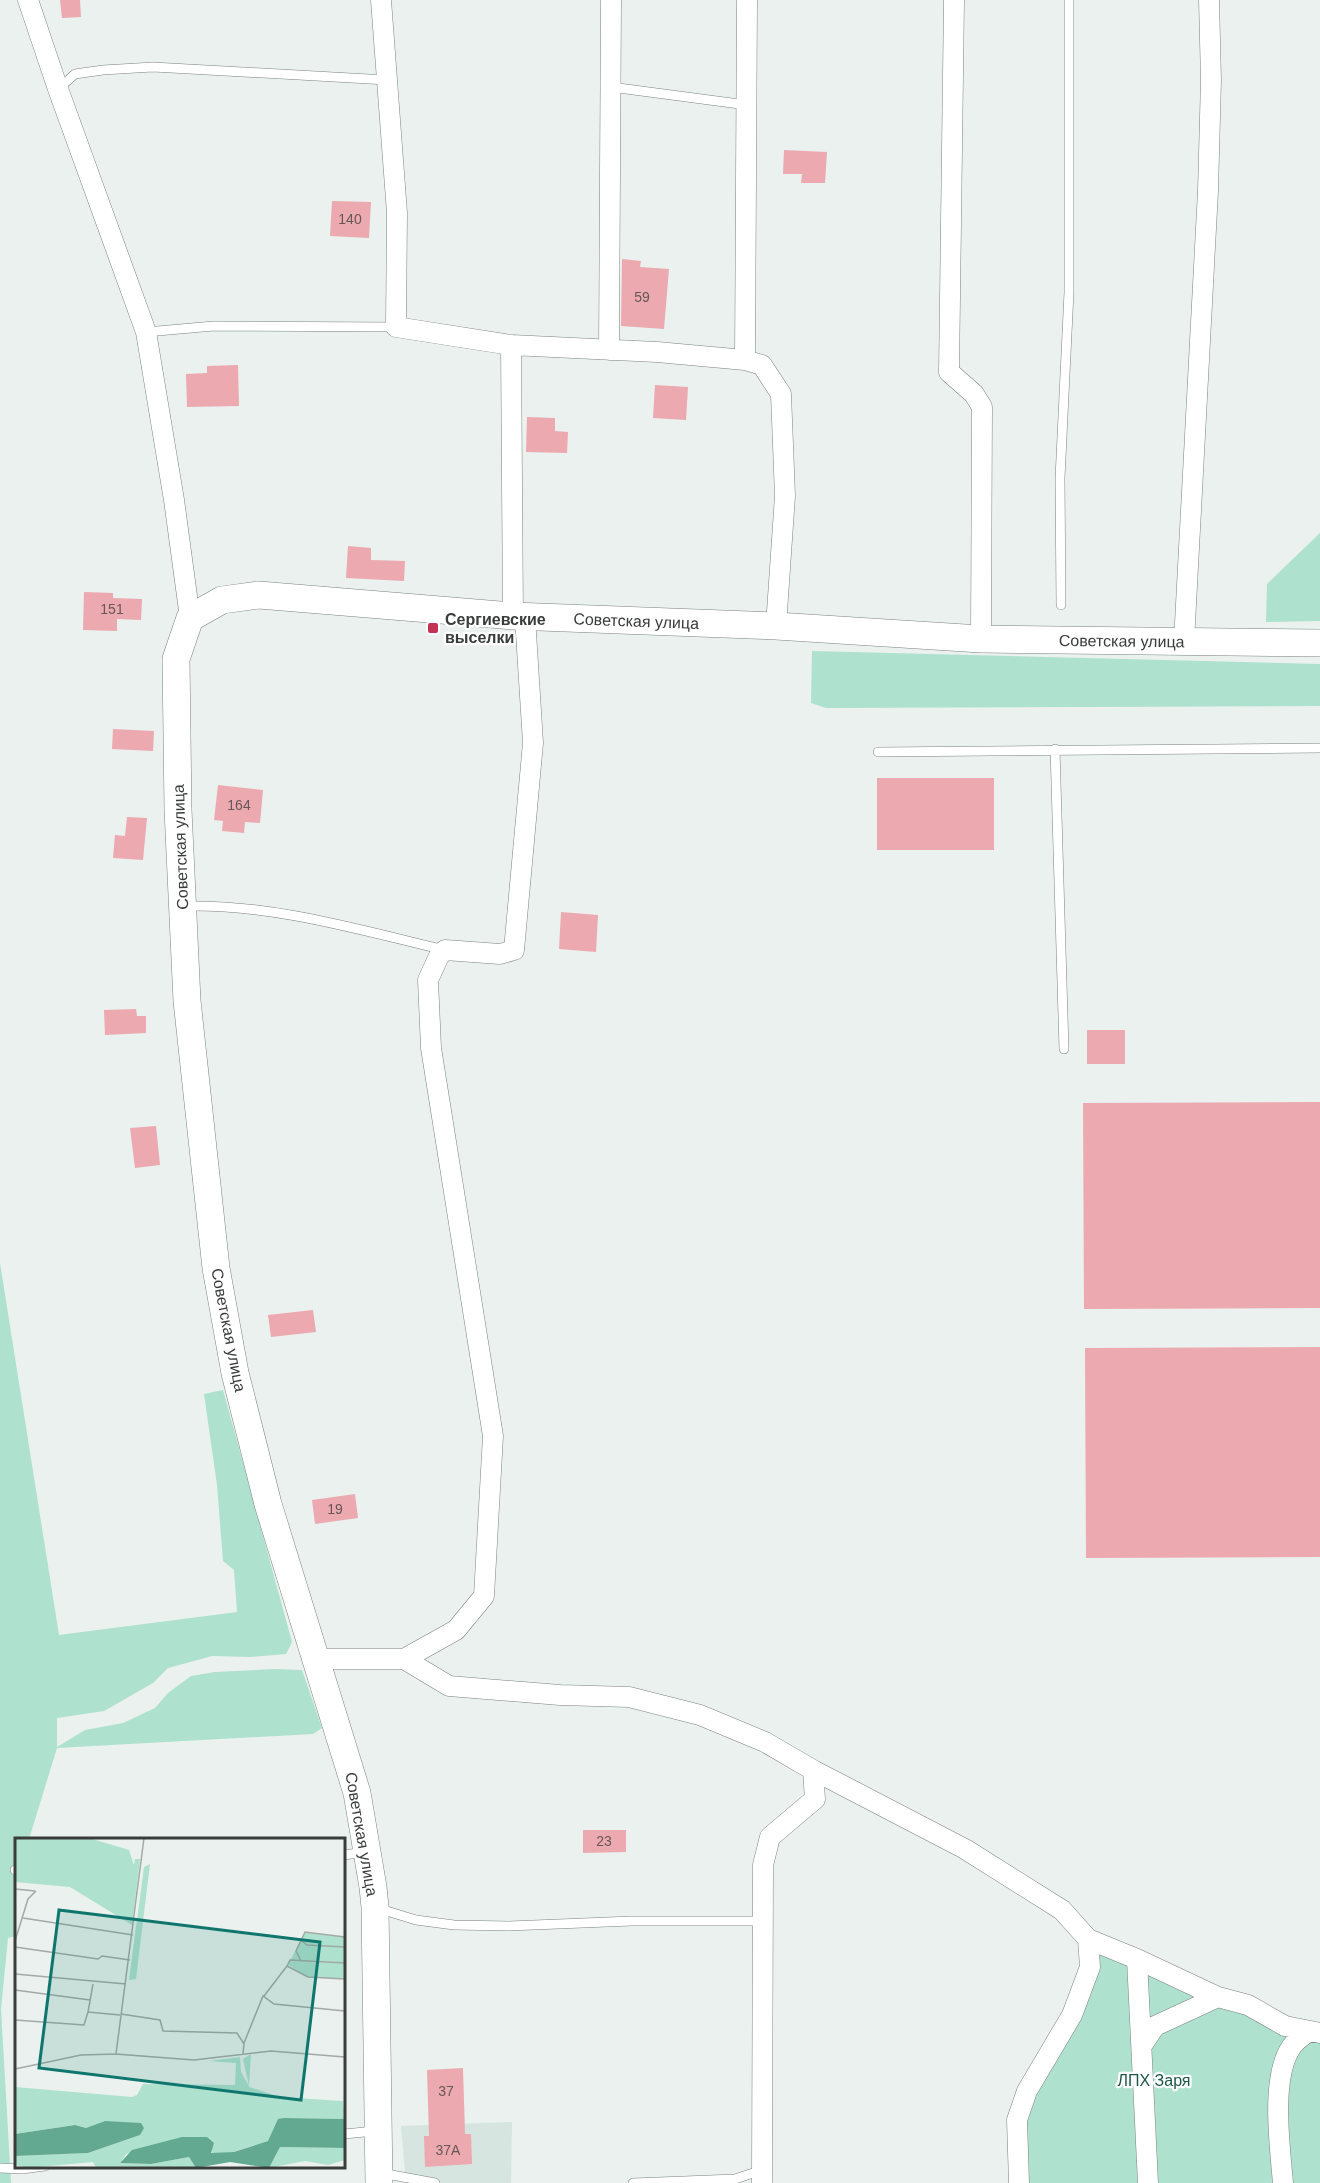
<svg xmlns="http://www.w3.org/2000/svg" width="1320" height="2183" font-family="Helvetica,sans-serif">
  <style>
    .built { fill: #d6e5df }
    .green { fill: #aee1ce }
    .building { fill: #eca9af }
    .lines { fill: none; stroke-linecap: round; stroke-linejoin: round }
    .lane-casing { stroke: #7c8280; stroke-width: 10 }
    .street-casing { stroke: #7c8280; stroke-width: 21 }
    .secondary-casing { stroke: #7c8280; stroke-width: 28 }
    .lane { stroke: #fff; stroke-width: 9 }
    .street { stroke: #fff; stroke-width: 20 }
    .secondary { stroke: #fff; stroke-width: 27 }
    .poi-dot { fill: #c33352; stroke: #fff; stroke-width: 2 }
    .labels { text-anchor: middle; stroke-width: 4.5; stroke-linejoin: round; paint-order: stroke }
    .number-label { font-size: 14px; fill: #665758 }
    .poi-label { font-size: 16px; font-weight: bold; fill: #3a3c3b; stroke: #fff; text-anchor: start }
    .street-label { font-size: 16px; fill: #3a3c3b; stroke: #fff }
    .park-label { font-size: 16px; fill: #1d5645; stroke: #fff }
    .inset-road { fill: none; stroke: #a4a9a6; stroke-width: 1.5 }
    .view { fill: #0f766e; fill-opacity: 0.15; stroke: #0f766e; stroke-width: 3 }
    .inset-edge { fill: none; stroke: #3a3c3b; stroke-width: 3 }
  </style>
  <rect width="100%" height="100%" fill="#eaf1ee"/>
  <path class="built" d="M512,2122l-1,61h-105l-5,-57z"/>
  <path class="green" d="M1320,533v88l-54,1 1,-38z
    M812,651l508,13v42l-494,2 -15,-5z
    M0,1263l59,372 178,-23 -3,-42 -11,-9 -6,-76 -13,-91 19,-4 69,252 -6,12 -35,3 -39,-1 -44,12 -15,15 -49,28 -47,7v29l28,-17 38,-7 32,-15 13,-15 23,-17 24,-4 60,-3 27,1 20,58 -9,6 -256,14 -28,91 -13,1v96l-8,2 -7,71 10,174h-11z
    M1094,1941l226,92v150h-301l-2,-63z"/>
  <path class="building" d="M60,0h20l1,17 -19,1z
    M784,150l43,2 -2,31h-24l1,-9h-19z
    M332,201l39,1 -2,36 -39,-2z
    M622,259l19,2 -1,6 29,2 -5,60 -43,-3z
    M238,365l1,41 -52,1 -1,-33 21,-1v-7z
    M655,385l33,2 -2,33 -33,-2z
    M527,417l28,1v13l13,1 -1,21 -41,-1z
    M348,546l23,2v12l34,1 -1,20 -58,-3z
    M84,592l29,1v5l29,1 -1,21 -24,-1v12l-34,-1z
    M113,729l41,2 -1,20 -41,-2z
    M877,778h117v72h-117z
    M218,785l45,5 -3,33 -15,-1 -1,11 -22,-2 1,-10 -9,-1z
    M127,817l20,1 -4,42 -30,-2 2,-23 10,1z
    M561,912l37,3 -2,37 -37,-3z
    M136,1009l1,7h9v17l-41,2 -1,-25z
    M1087,1030h38v34h-38z
    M1320,1102v206l-236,1 -1,-206z
    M156,1126l4,39 -25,3 -5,-40z
    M313,1310l3,22 -45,5 -3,-22z
    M1320,1347v210l-234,1 -1,-210z
    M355,1494l3,24 -43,6 -3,-24z
    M583,1830h43v22l-43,1z
    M463,2068l2,66h6l1,30 -47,3 -1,-31h5l-2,-66z"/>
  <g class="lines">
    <defs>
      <path id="lane" d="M611,87l136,18
        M58,89l17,-15 28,-4 50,-3 234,13
        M146,332l68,-6 182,1
        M1061,605l-1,-127 9,-186v-292
        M1055,749l9,300
        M878,752l442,-4
        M185,906c88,-2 175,24 260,44
        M344,1855l21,-3
        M15,1870h1
        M377,1908l39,12 38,5 55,1 123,-5h131
        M344,2134l31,-3
        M0,2168l22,1 23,-3
        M381,2173l54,10
        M633,2183l102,-4 27,-9"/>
      <path id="street" d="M28,0l30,89 88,243 28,168 16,118
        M381,0l16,213 -1,114 115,18 2,271
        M747,0l-2,360 17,5 19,29 4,102 -9,130
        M954,0l-5,372 25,22 8,13 -1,232
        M511,345l146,7 88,8
        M609,350l2,-350
        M1184,642l24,-451 3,-111 -2,-80
        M317,1659h87l52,-29 28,-34 9,-160 -62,-388 -3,-68 11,-24 6,-6 55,4 14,-4 19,-207 -8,-126
        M404,1659l45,27 111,9 69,2 71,18 65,27 48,28 2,29 -45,38 -7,28 -1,318
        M813,1770l152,79 97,61 26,29 2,28 -18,48 -45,76 -10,29 2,63
        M1088,1939l49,20 11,224
        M1137,1959l81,38
        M1143,2044l12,-18 63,-29 30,8 37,21 35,7
        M1283,2183c-3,-36 -13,-107 9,-137 4,-6 12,-11 18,-15"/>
      <g id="secondary">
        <path id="s1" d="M379,2183l-4,-276 -2,-20 -16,-94 -89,-289 -33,-131 -19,-105 -29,-267 -9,-191 -2,-151 14,-41 32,-18 37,-5 254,21 263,10 205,13 339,4"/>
      </g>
    </defs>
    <use href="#lane" class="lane-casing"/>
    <use href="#street" class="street-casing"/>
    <use href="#secondary" class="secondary-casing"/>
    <use href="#lane" class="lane"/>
    <use href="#street" class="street"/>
    <use href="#secondary" class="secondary"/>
  </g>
  <rect class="poi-dot" x="427" y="622" width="12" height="12" rx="3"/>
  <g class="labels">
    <g class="number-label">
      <text x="350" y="224">140</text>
      <text x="642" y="302">59</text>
      <text x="112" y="614">151</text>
      <text x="239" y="810">164</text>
      <text x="335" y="1514">19</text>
      <text x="604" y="1846">23</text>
      <text x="446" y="2096">37</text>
      <text x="448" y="2155">37А</text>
    </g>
    <g class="poi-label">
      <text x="445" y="625">Сергиевские<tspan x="445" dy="18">выселки</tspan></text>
    </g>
    <g class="street-label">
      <text dy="6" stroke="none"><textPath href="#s1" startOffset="2042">Советская улица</textPath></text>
      <text dy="6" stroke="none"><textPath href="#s1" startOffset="2528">Советская улица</textPath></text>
      <text transform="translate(180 847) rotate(-92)" y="6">Советская улица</text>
      <text transform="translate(229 1330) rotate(79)" y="6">Советская улица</text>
      <text transform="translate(362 1834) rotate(80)" y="6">Советская улица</text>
    </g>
    <g class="park-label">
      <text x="1154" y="2086">ЛПХ Заря</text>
    </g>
  </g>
  <g transform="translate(15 1838)">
    <rect width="330" height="330" fill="#eaf1ee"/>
    <path d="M0,0h74l40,12 5,15 1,-6h5l-8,66 -62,-38 -55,-5zM135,26l-14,115 -7,1 15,-113zM290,94l40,5v42l-37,-2 -20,-12zM236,216l-2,33 31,10 63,4 2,18 -61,-1 -16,23 -34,11 -21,2 -3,-6 -48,-5 -36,11 -6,9 31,1 38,-7 7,11h-100l-3,-6 -65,6 -13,-3v-9l73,-3 52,-18 -35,-14 -19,7 -12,-3 -59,9v-47l117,10 5,-2 6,-11 92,1 1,-22 -27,-2 31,-4 1,15 8,14 -6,-27zM265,309l65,1v12l-17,5 -23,-4 -36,7z" fill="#aee1ce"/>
    <path d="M269,280l61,1v29l-65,-1 -11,21 -39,-6 -34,6 -7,-11 -38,7 -31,-1 12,-13 50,-13h25l7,6 -3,10 23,-1 34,-11 10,-22zM90,283l36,2 3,5 -4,7 -52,18 -73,3v-22l60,-9 11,3z" fill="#63a991"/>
    <path class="inset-road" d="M129,0l-28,216 78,6 77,-9 74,6M0,51l20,2M8,80l110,17M0,103l13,-42 8,-8M287,103l5,4 38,2M0,109l83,12 4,-3 28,4M286,123l-5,-10 9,-19 40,5M272,128l3,-6 55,3M0,136l111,10M0,152l75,10M249,158l23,-30 21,11 37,2M73,174l5,-28M106,176l39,6 3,11 74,2 7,11 -1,10M0,182l69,5 4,-13 32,3M229,205l19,-47 11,8 71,7M0,231l66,-14 35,-1"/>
    <path class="view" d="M44,72l261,32 -19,158 -262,-32z"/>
    <rect width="330" height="330" class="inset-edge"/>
  </g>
</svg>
